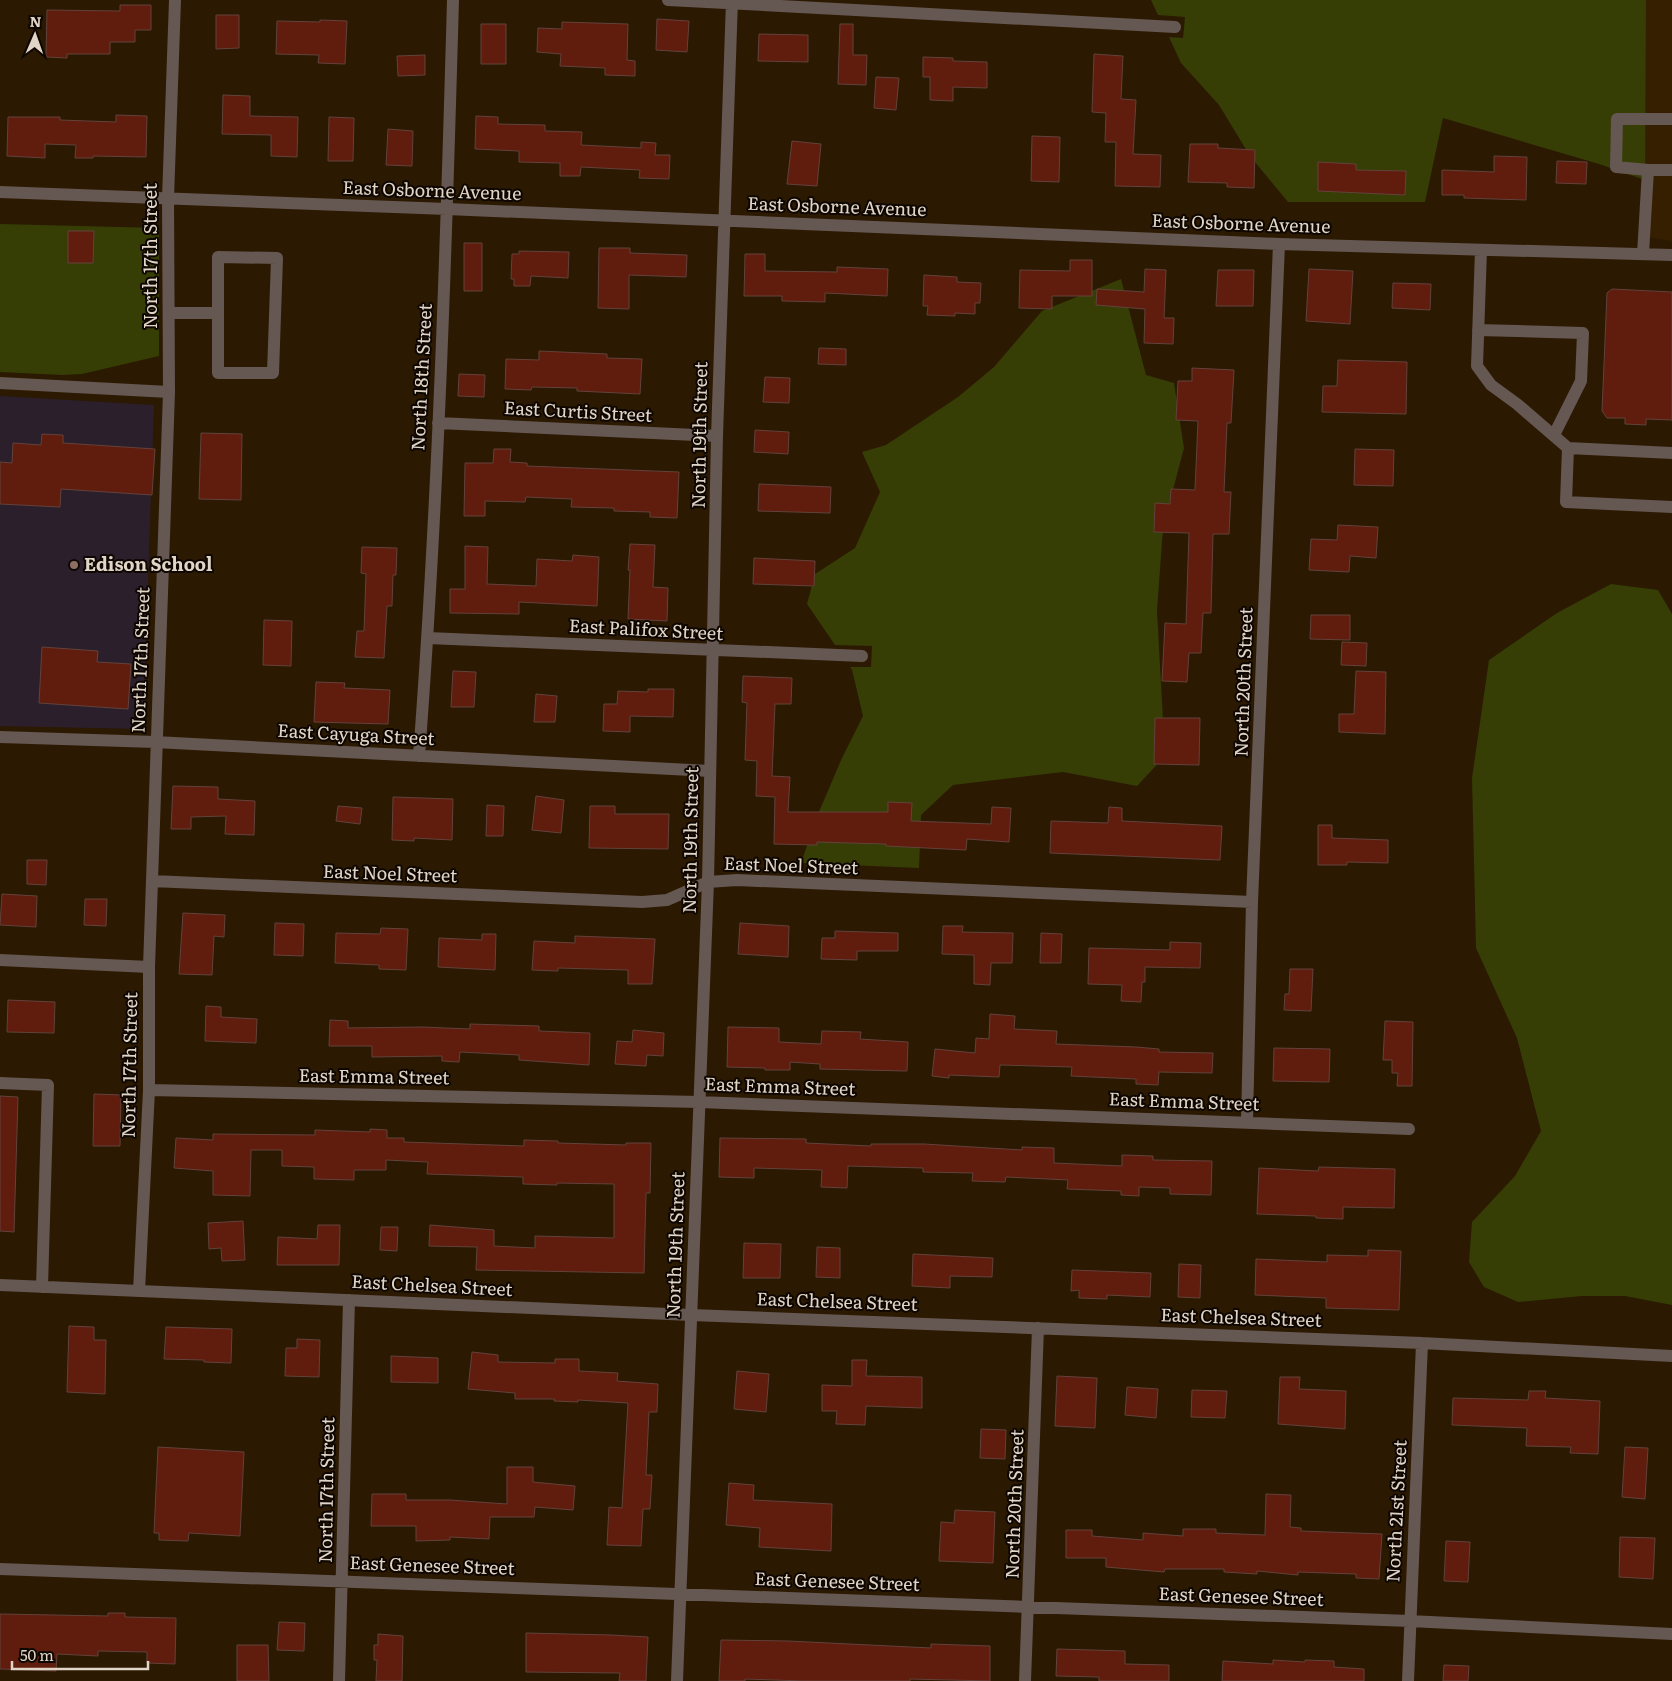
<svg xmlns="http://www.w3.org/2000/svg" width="1672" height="1681" font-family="Literata,serif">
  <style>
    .built { fill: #361f01 }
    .education { fill: #2c1f2c }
    .green { fill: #363e05 }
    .building { fill: #601c0d; stroke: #62423b }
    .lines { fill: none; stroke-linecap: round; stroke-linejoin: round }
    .minor { stroke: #655751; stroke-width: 12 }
    .education-dot { fill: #8d6e63; stroke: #0d0601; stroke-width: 2 }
    .labels { text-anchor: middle; stroke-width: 4; stroke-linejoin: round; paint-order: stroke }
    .street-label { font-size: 18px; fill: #e1d5c7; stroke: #0d0601 }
    .poi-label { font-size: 18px; font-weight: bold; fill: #e1d5c7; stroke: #0d0601; text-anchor: start }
  </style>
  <rect width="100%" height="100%" fill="#2b1902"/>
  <path class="built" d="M1646,0h26v241l-28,-4z"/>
  <path class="education" d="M0,396l154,9 -11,324 -143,-3z"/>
  <path class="green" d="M1151,0h495l-1,180 -46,-16 -156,-46 -18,84h-137l-38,-46 -31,-51 -38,-42 -12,-26 14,1 2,-21 -27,-2z
    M0,224l159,4v128l-77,18 -20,1 -62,-3z
    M1121,279l25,96 28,8 10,65 -21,80 -6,83 8,145 -28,30 -74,-14 -110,13 -32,30 -2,53 -118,-5 17,-49 24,-56 21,-42 -11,-46 -2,-3h21l1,-21 -37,-1 -28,-41 8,-30 40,-26 25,-56 -18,-40 24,-7 72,-48 36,-30 48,-56z
    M1611,584l47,6 14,24v691l-47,-9h-43l-64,6 -34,-15 -15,-25 3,-40 43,-46 26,-45 -24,-93 -41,-90 -4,-170 17,-118 68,-47z"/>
  <path class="building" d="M120,5h31v25h-16v12h-25v12h-43v4l-21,-1 1,-47 73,1z
    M216,15h23v33l-23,1z
    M657,19l32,2 -2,31 -31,-2z
    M320,20l27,1 -2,43 -27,-1 1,-8 -43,-1 1,-33 43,1z
    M562,22l66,2 -1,36 8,1v15l-30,-1v-7l-45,-2 1,-12 -24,-2 1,-24 24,1z
    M481,24h25v40h-25z
    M840,24h13v31h14l-1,30 -28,-1z
    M759,34l49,1v27l-50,-1z
    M1094,54l29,2 -2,43 15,1 -3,54 28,1 -1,32 -45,-1 1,-44h-11l1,-29 -14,-1z
    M425,55v20l-27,1 -1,-20z
    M923,57l30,1v3l34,1v26l-34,-1v14l-23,-1v-23h-7z
    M876,77l23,1 -3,32 -22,-2z
    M223,95l27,1v20l48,1 -1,40 -26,-1v-21l-49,-1z
    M116,115l31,1 -1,41 -53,-1v2h-18l1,-13 -31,-1v14l-38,-2 1,-39h52v3l56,2z
    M476,116l22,1v7l47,1v6l37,1 -1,13 60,3v-6l15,1 -1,12h15l-1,24 -30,-1 1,-8 -59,-3 -1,9h-20v-13l-41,-1v-11l-44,-2z
    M329,117l25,1 -1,43h-25z
    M388,129l25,2 -1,35 -26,-1z
    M1032,136l28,1 -1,45 -28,-1z
    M792,141l29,3 -4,42 -30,-2z
    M1190,144h28v4l37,2 -1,38 -27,-1v-4l-39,-1z
    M1494,156l33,1 -1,43 -62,-2v-3h-22v-25l52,2z
    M1557,161l30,1 -1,22 -30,-1z
    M1318,162l38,2v6l50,1 -1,24 -87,-4z
    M68,231h26l-1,32h-25z
    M464,243h18v48h-18z
    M599,248h31v5l57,2 -1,22 -57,-2v34l-31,-1z
    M519,251l50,1 -1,26 -37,-2 -1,10h-16v-7h-3l1,-25h7z
    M745,254h20v17l72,1v-5l51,2 -1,27 -62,-3v9l-43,-1v-5h-38z
    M1070,260h22v36h-40v13l-33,-1 1,-38 50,1z
    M1145,269l21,1 -2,48h10l-1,26 -29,-1 1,-34 -49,-4 1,-16 47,3z
    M1309,269l44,2 -3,53 -44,-3z
    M1218,270h36l-1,36h-37z
    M924,275l33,2v5l24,1 -1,20h-5v11l-20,-1v3l-28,-1 1,-9h-5z
    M1393,283l38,1 -1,26 -38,-2z
    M1612,289l60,3v128l-26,-1v6l-21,-1v-6h-18l-5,-7 5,-118z
    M819,348l27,1v16l-28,-1z
    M539,351l68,3v4l35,1 -2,35 -63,-3v-3l-45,-1 -1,3 -26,-1 1,-30 33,1z
    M1338,360l69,2 -1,52 -84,-2 1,-26h14z
    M1192,368l42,2 -3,53h-4l-3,69h7l-2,42h-16l-2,79h-8l-2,40h-12l-2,29 -25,-1 3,-58 21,1 3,-91 -35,-1 1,-29 15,1 1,-15 24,1 3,-69 -22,-1 2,-39h14z
    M459,374l26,1 -1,22 -26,-1z
    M765,377l25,1 -1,25 -26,-1z
    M755,430l34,2 -1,22 -34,-2z
    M201,433l41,1 -1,66 -42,-1z
    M42,434l21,1v8l92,6 -3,46 -91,-6 -1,18 -60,-3v-42l12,1 1,-20 28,2z
    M494,449h17l-1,13 17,1v3l152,6 -2,46 -27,-1v-5l-36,-1v-3l-43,-1 1,-8 -46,-2 -1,5 -40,-1v15h-21l1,-53h28z
    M1355,449l39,1 -1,36 -39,-1z
    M759,484l72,3 -1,26 -72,-2z
    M1338,525l40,2 -2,31 -26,-2 -1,16 -40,-2 2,-31 26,1z
    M630,544l25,1 -2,42 15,1 -1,33 -39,-2 2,-49h-2z
    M465,546l23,1 -1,37 49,2 1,-27 35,2 1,-6 26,2 -2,49 -78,-4v12l-69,-1v-24h15z
    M362,547l35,1 -1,27h-3l-1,31h-5l-3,52 -29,-1 2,-26h7l2,-57 -5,-1z
    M754,558l61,3 -1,25 -61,-2z
    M1311,615h39v25l-40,-1z
    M264,620l28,1 -1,45 -28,-1z
    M1342,642l25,1 -1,23 -25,-1z
    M42,647l56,4 -1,11 34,2 -3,45 -89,-6z
    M453,671l23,1 -2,35h-23z
    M1356,671l30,1 -1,62 -46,-2v-18h15z
    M743,676l49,2 -1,26h-16l-3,72 18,1 -2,35h100v-10l24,1 -1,18 80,3 1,-17 19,1 -2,34 -42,-3 -1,11 -80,-4v-2l-69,-2v3l-43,-1 1,-47 -19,-1 1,-35 -12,-1 2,-57 -5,-1z
    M316,682l29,1 -1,5 46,2 -2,34 -74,-2z
    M648,689h26l-1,28 -43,-1v16l-27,-1 1,-27h13l1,-13 30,1z
    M536,694l21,2 -2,26h-21z
    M1155,718h45l-1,47 -45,-1z
    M173,786l45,1v12l37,2 -1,34 -29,-1 1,-18 -35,1v12h-20z
    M536,796l28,4 -3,33 -29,-3z
    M393,797l60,2 -1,41 -38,-2v3l-22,-1z
    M487,805l17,1 -1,30h-17z
    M338,806l24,2 -2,16 -24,-3z
    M590,806h25v8h54l-1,35 -79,-1z
    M1109,807l13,1v13l100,5 -2,34 -170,-7 1,-32 57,2z
    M1318,825h14v13l56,2v23l-41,-1v3h-29z
    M27,860h20l-1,25 -19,-1z
    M2,894l35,2 -1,31 -36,-2z
    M85,899h22l-1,27 -22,-1z
    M183,913l42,2 -1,22 -10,-1 -2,39 -33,-1z
    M275,923l29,1 -1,32 -29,-1z
    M740,923l49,3 -1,31 -50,-3z
    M943,926h20l-1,6 51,1 -1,30h-21l-1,22 -16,-1v-29l-32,-1z
    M381,928l27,1 -2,41 -27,-1v-4l-44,-2 1,-30 44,1z
    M835,931l63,2v18h-41v9l-36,-1 1,-21h13z
    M1041,933l21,1 -1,29h-21z
    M482,934h14l-1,36 -57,-3 1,-29 43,2z
    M575,936l80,3 -3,45h-24v-14l-70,-2v3l-26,-1 2,-29 41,2z
    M1170,942l31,1 -1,25 -55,-1v15h-3l-1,20 -20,-1 1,-16 -34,-1 1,-36 81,2z
    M1290,969h23l-2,42 -27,-1 1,-16h4z
    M8,1000l47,2 -1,31 -47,-1z
    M206,1006l15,1v10l36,2 -1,24 -51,-2z
    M990,1014l25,2 -1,13 43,2 -1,13 80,3 23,2v3l54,1 -1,20 -53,-1 -1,13 -22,-1v-5l-65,-3 1,-9 -72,-2 -1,12 -50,-2v3l-17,-2 3,-27 40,4 1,-15 13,1z
    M330,1020l18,1v7l74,-1 48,2v-5l69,2v5l51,2 -1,32 -70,-5v-5l-59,-3 -1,10 -17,-1v-5l-70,1v-11h-43z
    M1385,1021l28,1 -1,64h-15l1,-13h-6v-13h-9z
    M728,1027l51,1v14l42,2 1,-13 39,1 -1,7 48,3 -1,29 -87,-2v-5l-30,-2v8h-25v-2l-38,-1z
    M633,1030l31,3 -1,23 -16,-1 -1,11 -31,-2 2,-23 15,1z
    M1274,1048l56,1 -1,33 -56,-1z
    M94,1094l27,1 -1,51h-27z
    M0,1096l18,1 -4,135 -14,-1z
    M370,1129l17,1v8h17v4l120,4v-6l34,1v2l68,2v-2h25l-1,50h-4l-2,80 -168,-3 1,-23 -48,-1 1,-21 64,5v16l41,2v-12l79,2v-54l-57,-1v2l-34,-1v-7l-96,-3 1,-12 -42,-2v10h-32v10l-40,-1v-12l-32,-1v-16h-31l-1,46 -37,-1v-24l-39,-3 2,-30 37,2v-6l102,1v-5l55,2z
    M720,1138l86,1v4l65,3v-2h53l98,6v-3l32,1v15l68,3v-11l31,1v4l59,1 -1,34 -41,-1v-6l-31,-1v9l-18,-1v-4l-54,-2 1,-9 -62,-3 -1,5 -33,-1 1,-8 -50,-1v-4l-75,-2 -1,22 -26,-1 1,-17 -68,-2v10l-35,-1z
    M1319,1167l76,2 -1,39 -51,-1v12l-27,-1v-2l-59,-2 2,-46 59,3z
    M243,1221l2,39 -23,1 -1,-13 -12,1 -1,-26z
    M318,1225h22l-1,40h-62l1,-28 39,2z
    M381,1227h17l-1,24 -17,-1z
    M744,1243l37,1 -1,34h-37z
    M817,1247l23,1v30l-24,-1z
    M1368,1250l33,1 -2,59 -73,-2v-10l-71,-3 1,-36 71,3v-7l41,1z
    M913,1254l80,4 -1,19 -42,-1v12l-38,-2z
    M1179,1264l22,1 -1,33 -22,-1z
    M1072,1270l79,3 -1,24 -43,-2v4l-28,-1v-8l-8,1z
    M69,1326l25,1v13h12l-1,54 -38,-2z
    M166,1327l66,2 -1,34 -27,-1v-2l-40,-1z
    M297,1339l23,1 -1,37 -34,-1 1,-28h11z
    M472,1352l26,3v7l57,1v-4h24v12l39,2 -1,8 41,3 -1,28h-8l-3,63h6l-2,34h-7l-2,37 -34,-1 2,-38 13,1 6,-105 -50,-3v2l-24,-1 1,-2h-40v-6l-47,-4z
    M391,1356l47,2v25l-47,-1z
    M852,1360h15l-1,16 56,1v31l-56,-2 -1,19 -29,-1 1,-13h-15v-26l30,1z
    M737,1371l32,3 -3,38 -32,-3z
    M1057,1376l40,2 -2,50 -40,-2z
    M1280,1377h20l-1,12 47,2 -1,38 -67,-5z
    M1127,1387l31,2 -2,29 -31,-3z
    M1192,1390l35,1 -2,27 -34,-1z
    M1529,1391h17l-1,7 55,3 -2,53 -28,-1 1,-6 -45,-1 1,-18 -75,-3 1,-27 75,2z
    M981,1429l25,1 -1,29 -25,-1z
    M158,1447l86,5 -4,84 -51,-3 -1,8 -29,-1v-7h-5z
    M1625,1447l23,1 -3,51 -23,-2z
    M507,1467h26v15l42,4 -2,24 -38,-3 -1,10h-44l-1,22 -39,-2v3l-34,1v-15h-45l1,-32h34v6h44l57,4z
    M729,1483l25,2 -1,15 79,4 -1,47 -72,-4 1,-19 -34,-3z
    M1266,1494l25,1 -1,32 11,1v3l81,3 -3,45 -23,-1v-4l-58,-2v3l-41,-4v3l-33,-2v-3h-59l-1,3 -58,-5v-9h-40v-28h26v6l51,4v-7l40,3v-7h33v4l49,2z
    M955,1510l40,2 -2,51 -54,-2 2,-39 13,1z
    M1620,1537l35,1 -2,41 -34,-2z
    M1446,1541l24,1 -2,40 -24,-1z
    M108,1613h17v4l51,1 -1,46 -28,-1v-11l-49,-1v5l-41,-2 -1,17 -56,-2v-55l108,2z
    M279,1622l26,1 -1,28 -27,-1z
    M526,1633l85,2 37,2 -2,44h-27l1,-8 -94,-1z
    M378,1634l25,2 -1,45h-26l1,-21h-3v-15h4z
    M721,1640l67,1 143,7v-4l59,2v35l-80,-2v2h-106l-59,-2v2h-26z
    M237,1645h31l1,36h-32z
    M1057,1649l68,2v13l44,1v16h-70v-4l-43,-1z
    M1273,1660l32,2v-2l29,1v6l30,2v12h-142l1,-20 50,3z
    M1444,1665l25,1 -1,15h-25z"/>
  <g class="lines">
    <path class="minor" d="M668,0l507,27
      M1672,119h-55l-1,48 32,3h24
      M0,192l447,17 832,35 393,11
      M1481,250l-4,116 14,19 26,19 51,44 -2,54 106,5
      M1643,254l5,-84
      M169,313h49v-56l59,1 -4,115h-55v-60
      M1478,330l105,3 -2,48 -27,54
      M0,383l169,9
      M438,423l279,13
      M1568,448l104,5
      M428,638l434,18
      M0,737l155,5 555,29
      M419,756c19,-252 27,-504 34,-756
      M152,881l490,21 25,-2 41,-18 29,-2 515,22
      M0,960l149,7
      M0,1083l48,2 -6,202
      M149,1090l550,12 710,27
      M1247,1122l5,-220 27,-658
      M0,1285l691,30 731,28 250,13
      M139,1291l10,-201v-123l20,-575 -1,-194 7,-198
      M0,1569l1410,52 262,13
      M339,1681l10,-381
      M677,1681l31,-799 9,-446 15,-436
      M1025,1681l13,-353
      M1408,1681l14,-338"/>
  </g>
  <circle class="education-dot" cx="74" cy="565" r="5"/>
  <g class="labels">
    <g class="street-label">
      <text transform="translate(432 191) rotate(2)" y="6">East Osborne Avenue</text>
      <text transform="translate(837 207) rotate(2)" y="6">East Osborne Avenue</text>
      <text transform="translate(1241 224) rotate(2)" y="6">East Osborne Avenue</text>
      <text transform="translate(151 256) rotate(-90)" y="6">North 17th Street</text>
      <text transform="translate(422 377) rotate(-87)" y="6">North 18th Street</text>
      <text transform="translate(578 412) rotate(3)" y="6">East Curtis Street</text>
      <text transform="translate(700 435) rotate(-89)" y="6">North 19th Street</text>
      <text transform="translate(646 630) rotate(3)" y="6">East Palifox Street</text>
      <text transform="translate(141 660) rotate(-88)" y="6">North 17th Street</text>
      <text transform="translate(1244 682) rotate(-88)" y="6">North 20th Street</text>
      <text transform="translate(356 735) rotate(3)" y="6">East Cayuga Street</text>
      <text transform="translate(691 840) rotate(-89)" y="6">North 19th Street</text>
      <text transform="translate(791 866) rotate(2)" y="6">East Noel Street</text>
      <text transform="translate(390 874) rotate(2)" y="6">East Noel Street</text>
      <text transform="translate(130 1065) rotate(-89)" y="6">North 17th Street</text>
      <text transform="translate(374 1077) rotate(1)" y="6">East Emma Street</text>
      <text transform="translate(780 1087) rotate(2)" y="6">East Emma Street</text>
      <text transform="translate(1184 1102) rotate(2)" y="6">East Emma Street</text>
      <text transform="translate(676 1245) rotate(-88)" y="6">North 19th Street</text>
      <text transform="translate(432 1286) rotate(3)" y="6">East Chelsea Street</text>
      <text transform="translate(837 1302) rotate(2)" y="6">East Chelsea Street</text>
      <text transform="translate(1241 1318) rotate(2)" y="6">East Chelsea Street</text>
      <text transform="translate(327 1490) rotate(-89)" y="6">North 17th Street</text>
      <text transform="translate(1015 1504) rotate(-88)" y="6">North 20th Street</text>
      <text transform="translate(1397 1511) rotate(-87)" y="6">North 21st Street</text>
      <text transform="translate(432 1566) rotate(2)" y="6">East Genesee Street</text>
      <text transform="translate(837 1582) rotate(2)" y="6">East Genesee Street</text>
      <text transform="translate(1241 1597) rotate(2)" y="6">East Genesee Street</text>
    </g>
    <g class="poi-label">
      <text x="84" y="571">Edison School</text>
    </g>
  </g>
  <g transform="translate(35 35) rotate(2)" stroke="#0d0601" stroke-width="4" paint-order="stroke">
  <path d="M0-4L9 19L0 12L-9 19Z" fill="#e1d5c7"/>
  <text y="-8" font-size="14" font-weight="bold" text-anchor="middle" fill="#e1d5c7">N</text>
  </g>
  <path d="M12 1661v8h136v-8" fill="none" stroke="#e1d5c7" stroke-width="2.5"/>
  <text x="20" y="1661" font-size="15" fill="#e1d5c7" stroke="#0d0601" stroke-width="4" paint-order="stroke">50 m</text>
</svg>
